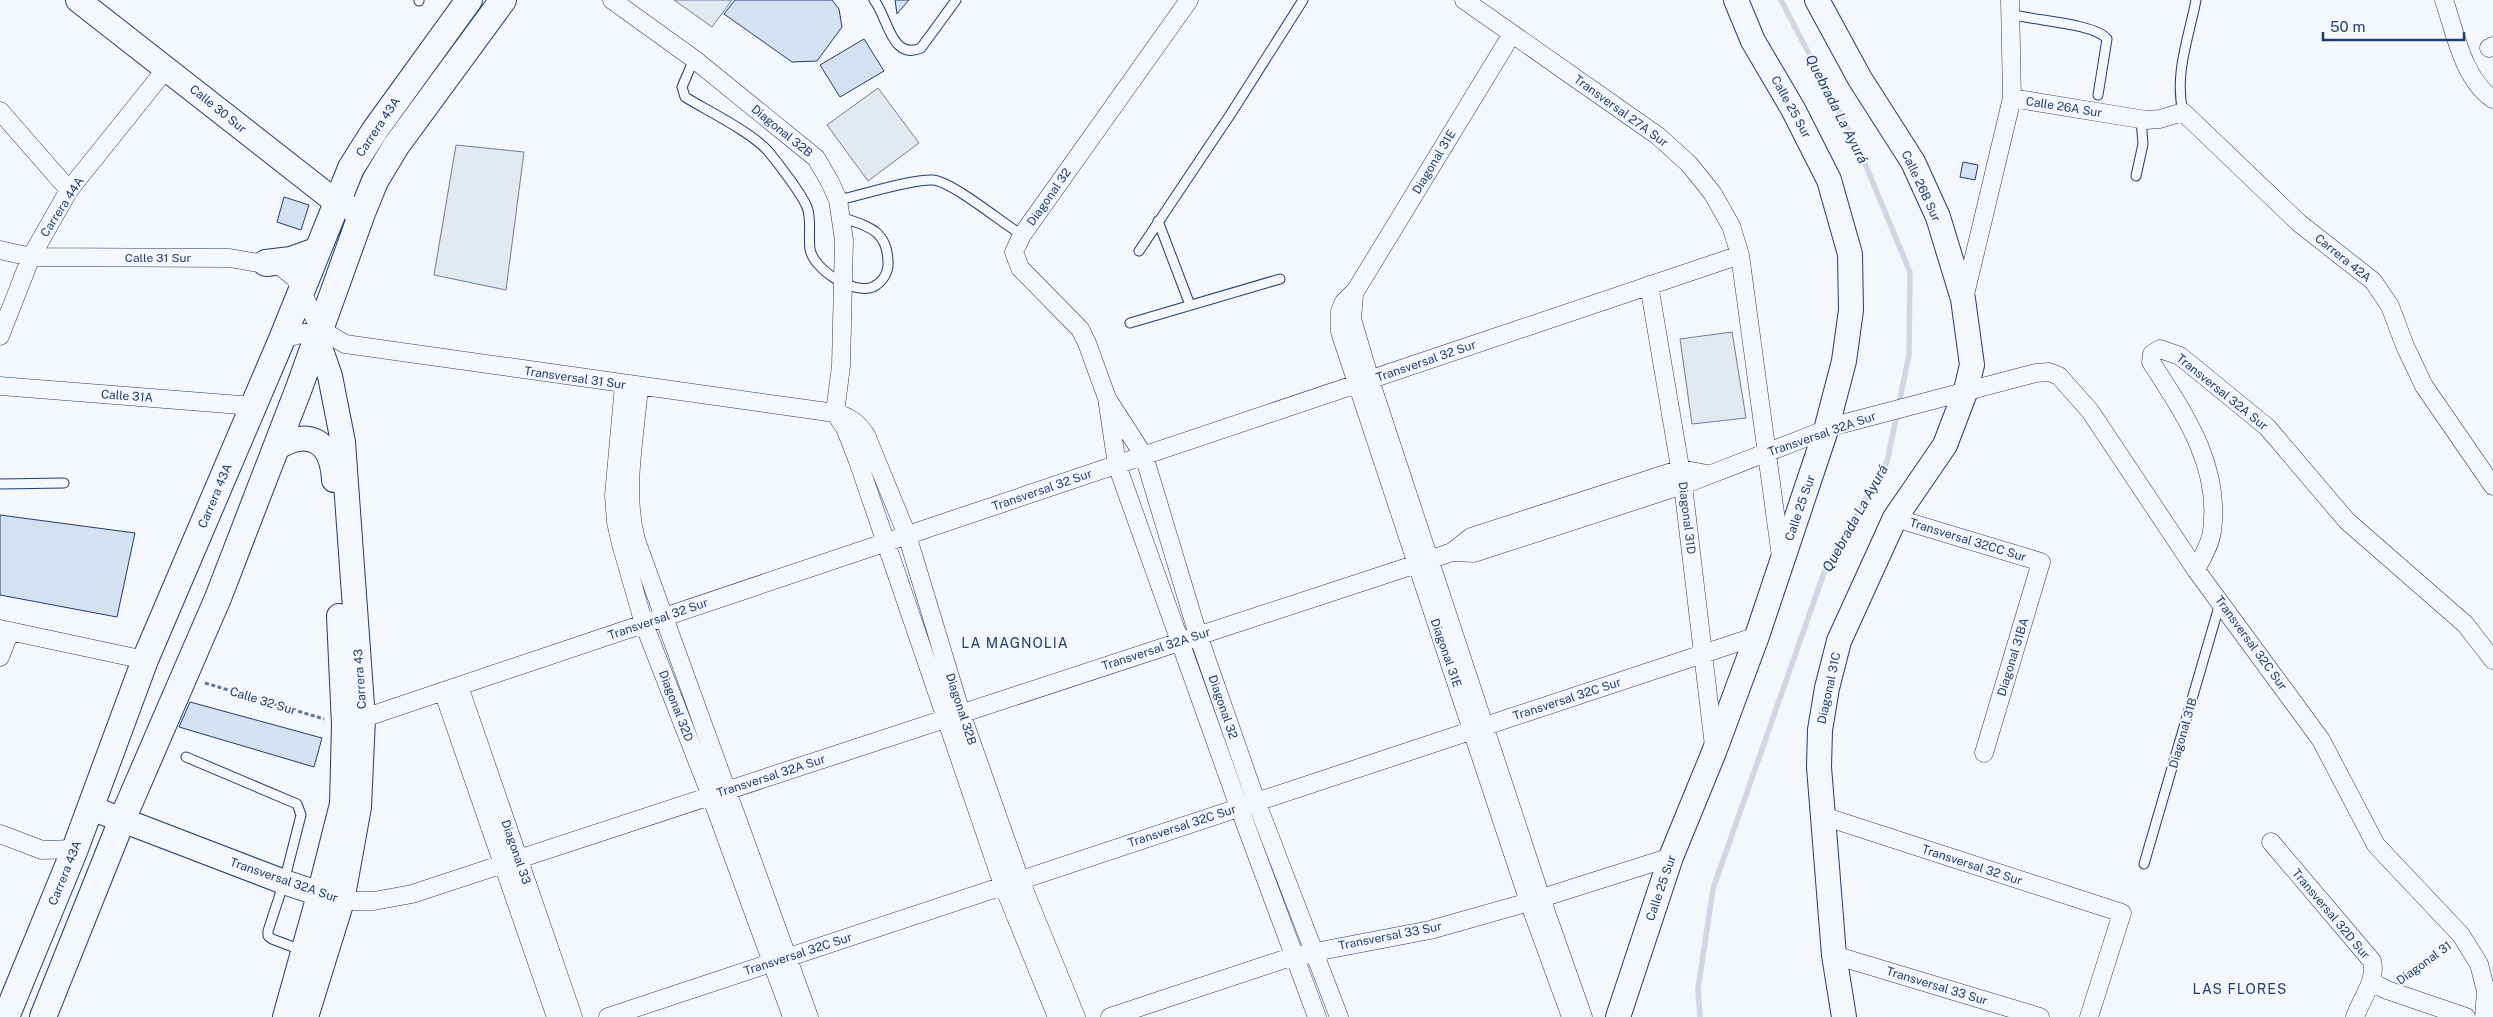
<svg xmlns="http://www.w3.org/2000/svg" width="2493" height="1017" font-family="'Public Sans',sans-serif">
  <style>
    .green { fill: #e3e9f0; stroke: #687fa3 }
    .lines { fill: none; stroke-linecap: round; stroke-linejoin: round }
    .stream { stroke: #cfd7e4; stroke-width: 5.5 }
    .building { fill: #d5e0f0; stroke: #1d3f73 }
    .lane-casing { stroke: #1d3f73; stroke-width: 11 }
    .street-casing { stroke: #1d3f73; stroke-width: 19 }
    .secondary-casing { stroke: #1d3f73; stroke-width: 26 }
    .primary-casing { stroke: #1d3f73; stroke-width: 28 }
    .path { stroke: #5e769c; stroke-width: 3; stroke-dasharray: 4 2.5; stroke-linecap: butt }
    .lane { stroke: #f4f7fb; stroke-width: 9 }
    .street { stroke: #f4f7fb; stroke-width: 18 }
    .secondary { stroke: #f4f7fb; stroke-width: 24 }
    .primary { stroke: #f4f7fb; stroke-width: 26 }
    .labels { text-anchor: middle; stroke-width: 4; stroke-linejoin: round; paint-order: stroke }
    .street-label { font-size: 12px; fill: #1d3f73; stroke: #f4f7fb }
    .water-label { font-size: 14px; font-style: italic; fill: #1d3f73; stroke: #f4f7fb }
    .neighbourhood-label { font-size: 14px; letter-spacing: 1px; fill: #1d3f73; stroke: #f4f7fb }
  </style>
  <rect width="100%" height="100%" fill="#f4f7fb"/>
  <path class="green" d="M674,0h58l-20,27z
    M878,88l41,55 -51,38 -41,-56z
    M456,145l68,7 -18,138 -72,-15z
    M1732,332l14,86 -54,6 -12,-85z"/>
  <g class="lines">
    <path class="stream" d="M1700,1017l-2,-28 15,-100 113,-322 61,-105 22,-107 1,-83 -49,-118 -80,-154"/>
  </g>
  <path class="building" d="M735,0h97l7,9 3,18 -25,34 -25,1 -68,-48z
    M895,0h14l-12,14z
    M864,39l20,32 -44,26 -20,-32z
    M1963,162l15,3 -3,15 -15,-3z
    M284,197l25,8 -8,25 -24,-8z
    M0,515l135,18 -18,84 -117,-22z
    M190,702l132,36 -8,29 -135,-40z"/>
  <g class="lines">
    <defs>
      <path id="lane" d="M419,0v1
        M874,0c14,17 17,61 47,48l35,-48
        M2011,14c23,7 83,9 96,25l-9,56
        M694,59l-12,28 3,10c23,14 66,35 83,54 10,12 33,42 39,56 5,13 1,28 3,42 3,20 43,46 63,38 8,-4 14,-12 15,-21 1,-35 -18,-39 -47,-49
        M2183,112c-9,-38 6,-75 13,-112
        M2136,176l7,-32 -2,-24
        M838,200c24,-5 73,-21 95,-20 20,2 69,43 89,55
        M1158,221l32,84
        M1139,251l93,-139 71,-112
        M1130,323l150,-44
        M0,484l64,-1
        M186,757l111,47 4,11 -17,67 -16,49v5l4,3 29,11
        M2144,864l76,-261"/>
      <path id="street" d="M612,0l82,59 122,99 14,24 8,18 6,40 -3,126 -6,47 10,15 13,33 145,424 54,132
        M1189,0l-167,235 -8,17 6,16 60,61 7,14 20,55 10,67 122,342 78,210
        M1464,0l194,136 31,28 24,30 18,32 9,29 41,302
        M2444,0c11,32 19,79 49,99
        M1512,34l-156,256 -12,12 -4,9v21l189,570 42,115
        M2489,48l4,-2
        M2012,98l134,22 14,-1 23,-7 116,111 74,58 17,25 15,40 19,40 69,100
        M0,111l69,79
        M0,250l31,7 199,1 51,9 14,11 25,51 25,15 490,69c15,4 22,9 31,22l41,100 54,178 59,167 56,137
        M1649,285l34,200 31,261
        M1354,295l-2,24 18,61 171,518 42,119
        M1964,299l48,-201 -2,-98
        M0,336l31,-79 38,-67 97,-121
        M282,339l38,-10
        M624,385l-10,110 2,27 5,22 23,80 67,172 81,221
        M0,386l253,20
        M639,387c-4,50 -16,103 -3,153l173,477
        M1110,403l34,53 54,179 58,166 83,216
        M1895,518l146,44 -57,191
        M1452,552l22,1 209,-68 155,-60 198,-52 13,-1 10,4 31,35 106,159 125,170 55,105 85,90 18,29 7,27 -2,26
        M2196,570c5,-11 15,-26 16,-39 9,-65 -28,-118 -61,-169l1,-8 8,-5 20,7 87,71 80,94 118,103 28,36
        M0,629l145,31
        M0,657l10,-26
        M459,686l114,331
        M443,691l113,326
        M352,722l1388,-467
        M1823,816l299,97 -33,104
        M0,834l42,16 33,-1
        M2271,842l101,119c5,20 -11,38 -17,56
        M342,901h32l38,-7 1017,-334 23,-8 19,-15 210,-68 26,5
        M1834,955l206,62
        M2372,982l15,8 79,27
        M608,1017l1149,-381
        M1110,1017l184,-61 136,-26 99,-28 142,-45"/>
      <path id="secondary" d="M78,0l258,202 26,11
        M1817,0l43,79 53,83 25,55 25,82 9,66 -6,25 -21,55 -50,73 -56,123 -12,47 -7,42 -1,37 15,188 10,62
        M275,449c34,-22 57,-8 59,31
        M91,808l193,74 51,17
        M285,1017l34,-122 23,-91 2,-79 -5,-109
        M306,1017l36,-116 17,-94 4,-88 -20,-277 -13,-66 -13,-37
        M1618,1017l53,-160 43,-105 43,-116 69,-206 18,-69 7,-51 -1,-56 -21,-74 -36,-71 -40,-68 -17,-41"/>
      <path id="primary" d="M266,263l25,-3 25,-9
        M6,1017l69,-168 70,-189 137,-321 69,-171 24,-38 94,-130
        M43,1017l79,-197 96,-222 81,-210 63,-175 13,-32 21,-35 107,-146"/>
    </defs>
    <use href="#lane" class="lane-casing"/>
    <use href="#street" class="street-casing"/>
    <use href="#secondary" class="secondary-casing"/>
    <use href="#primary" class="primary-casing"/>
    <path class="path" d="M205,683l119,36
      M2403,978l44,-32"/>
    <use href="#lane" class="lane"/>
    <use href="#street" class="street"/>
    <use href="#secondary" class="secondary"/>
    <use href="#primary" class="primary"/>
  </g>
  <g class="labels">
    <g class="street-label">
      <text transform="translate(1791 107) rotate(61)" y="4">Calle 25 Sur</text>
      <text transform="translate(2064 107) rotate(9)" y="4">Calle 26A Sur</text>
      <text transform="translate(218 109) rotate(39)" y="4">Calle 30 Sur</text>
      <text transform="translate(1621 111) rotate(36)" y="4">Transversal 27A Sur</text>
      <text transform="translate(378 127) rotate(-56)" y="4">Carrera 43A</text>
      <text transform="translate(782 131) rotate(39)" y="4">Diagonal 32B</text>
      <text transform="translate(1434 162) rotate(-59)" y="4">Diagonal 31E</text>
      <text transform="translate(1921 186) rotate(65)" y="4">Calle 26B Sur</text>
      <text transform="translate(1049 197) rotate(-55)" y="4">Diagonal 32</text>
      <text transform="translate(62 207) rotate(-57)" y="4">Carrera 44A</text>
      <text x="158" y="262">Calle 31 Sur</text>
      <text transform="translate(2343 258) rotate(39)" y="4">Carrera 42A</text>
      <text transform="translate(1426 361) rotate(-19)" y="4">Transversal 32 Sur</text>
      <text transform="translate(575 378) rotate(8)" y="4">Transversal 31 Sur</text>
      <text transform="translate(2222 392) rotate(39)" y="4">Transversal 32A Sur</text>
      <text transform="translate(127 396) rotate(4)" y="4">Calle 31A</text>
      <text transform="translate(1822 434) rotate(-19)" y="4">Transversal 32A Sur</text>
      <text transform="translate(1042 490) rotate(-19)" y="4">Transversal 32 Sur</text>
      <text transform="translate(215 496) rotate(-67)" y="4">Carrera 43A</text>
      <text transform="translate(1800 508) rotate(-71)" y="4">Calle 25 Sur</text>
      <text transform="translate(1687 518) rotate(83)" y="4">Diagonal 31D</text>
      <text transform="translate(1968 540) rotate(17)" y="4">Transversal 32CC Sur</text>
      <text transform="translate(658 619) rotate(-19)" y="4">Transversal 32 Sur</text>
      <text transform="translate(2251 643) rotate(54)" y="4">Transversal 32C Sur</text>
      <text transform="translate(1156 649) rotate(-18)" y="4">Transversal 32A Sur</text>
      <text transform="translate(1446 653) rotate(71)" y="4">Diagonal 31E</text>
      <text transform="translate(2013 657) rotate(-73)" y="4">Diagonal 31BA</text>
      <text transform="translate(360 679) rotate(-94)" y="4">Carrera 43</text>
      <text transform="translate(1829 688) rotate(-78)" y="4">Diagonal 31C</text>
      <text transform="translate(1567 699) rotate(-18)" y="4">Transversal 32C Sur</text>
      <text transform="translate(263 701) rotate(17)" y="4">Calle 32 Sur</text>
      <text transform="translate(676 706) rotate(69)" y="4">Diagonal 32D</text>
      <text transform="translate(1223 707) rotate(71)" y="4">Diagonal 32</text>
      <text transform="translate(961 709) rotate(72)" y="4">Diagonal 32B</text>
      <text transform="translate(2183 733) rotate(-74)" y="4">Diagonal 31B</text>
      <text transform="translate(771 776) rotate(-18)" y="4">Transversal 32A Sur</text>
      <text transform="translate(1182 826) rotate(-18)" y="4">Transversal 32C Sur</text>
      <text transform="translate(516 852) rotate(71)" y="4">Diagonal 33</text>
      <text transform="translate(1972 865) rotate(18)" y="4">Transversal 32 Sur</text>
      <text transform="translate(65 873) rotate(-68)" y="4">Carrera 43A</text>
      <text transform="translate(284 880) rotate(19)" y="4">Transversal 32A Sur</text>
      <text transform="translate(1661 888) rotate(-71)" y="4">Calle 25 Sur</text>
      <text transform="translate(2331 914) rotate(50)" y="4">Transversal 32D Sur</text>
      <text transform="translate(1390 936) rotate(-11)" y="4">Transversal 33 Sur</text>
      <text transform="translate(798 954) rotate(-18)" y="4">Transversal 32C Sur</text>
      <text transform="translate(2424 963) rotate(-36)" y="4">Diagonal 31</text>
      <text transform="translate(1937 986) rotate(17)" y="4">Transversal 33 Sur</text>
    </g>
    <g class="water-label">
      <text transform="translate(1837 109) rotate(63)" y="5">Quebrada La Ayurá</text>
      <text transform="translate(1855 518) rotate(-61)" y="5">Quebrada La Ayurá</text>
    </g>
    <g class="neighbourhood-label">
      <text x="1015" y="648">LA MAGNOLIA</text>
      <text x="2240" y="994">LAS FLORES</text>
    </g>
  </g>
  <path d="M2323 32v8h141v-8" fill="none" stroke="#1d3f73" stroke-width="2.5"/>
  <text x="2330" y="32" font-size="15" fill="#1d3f73" stroke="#f4f7fb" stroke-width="4" paint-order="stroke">50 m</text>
</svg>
